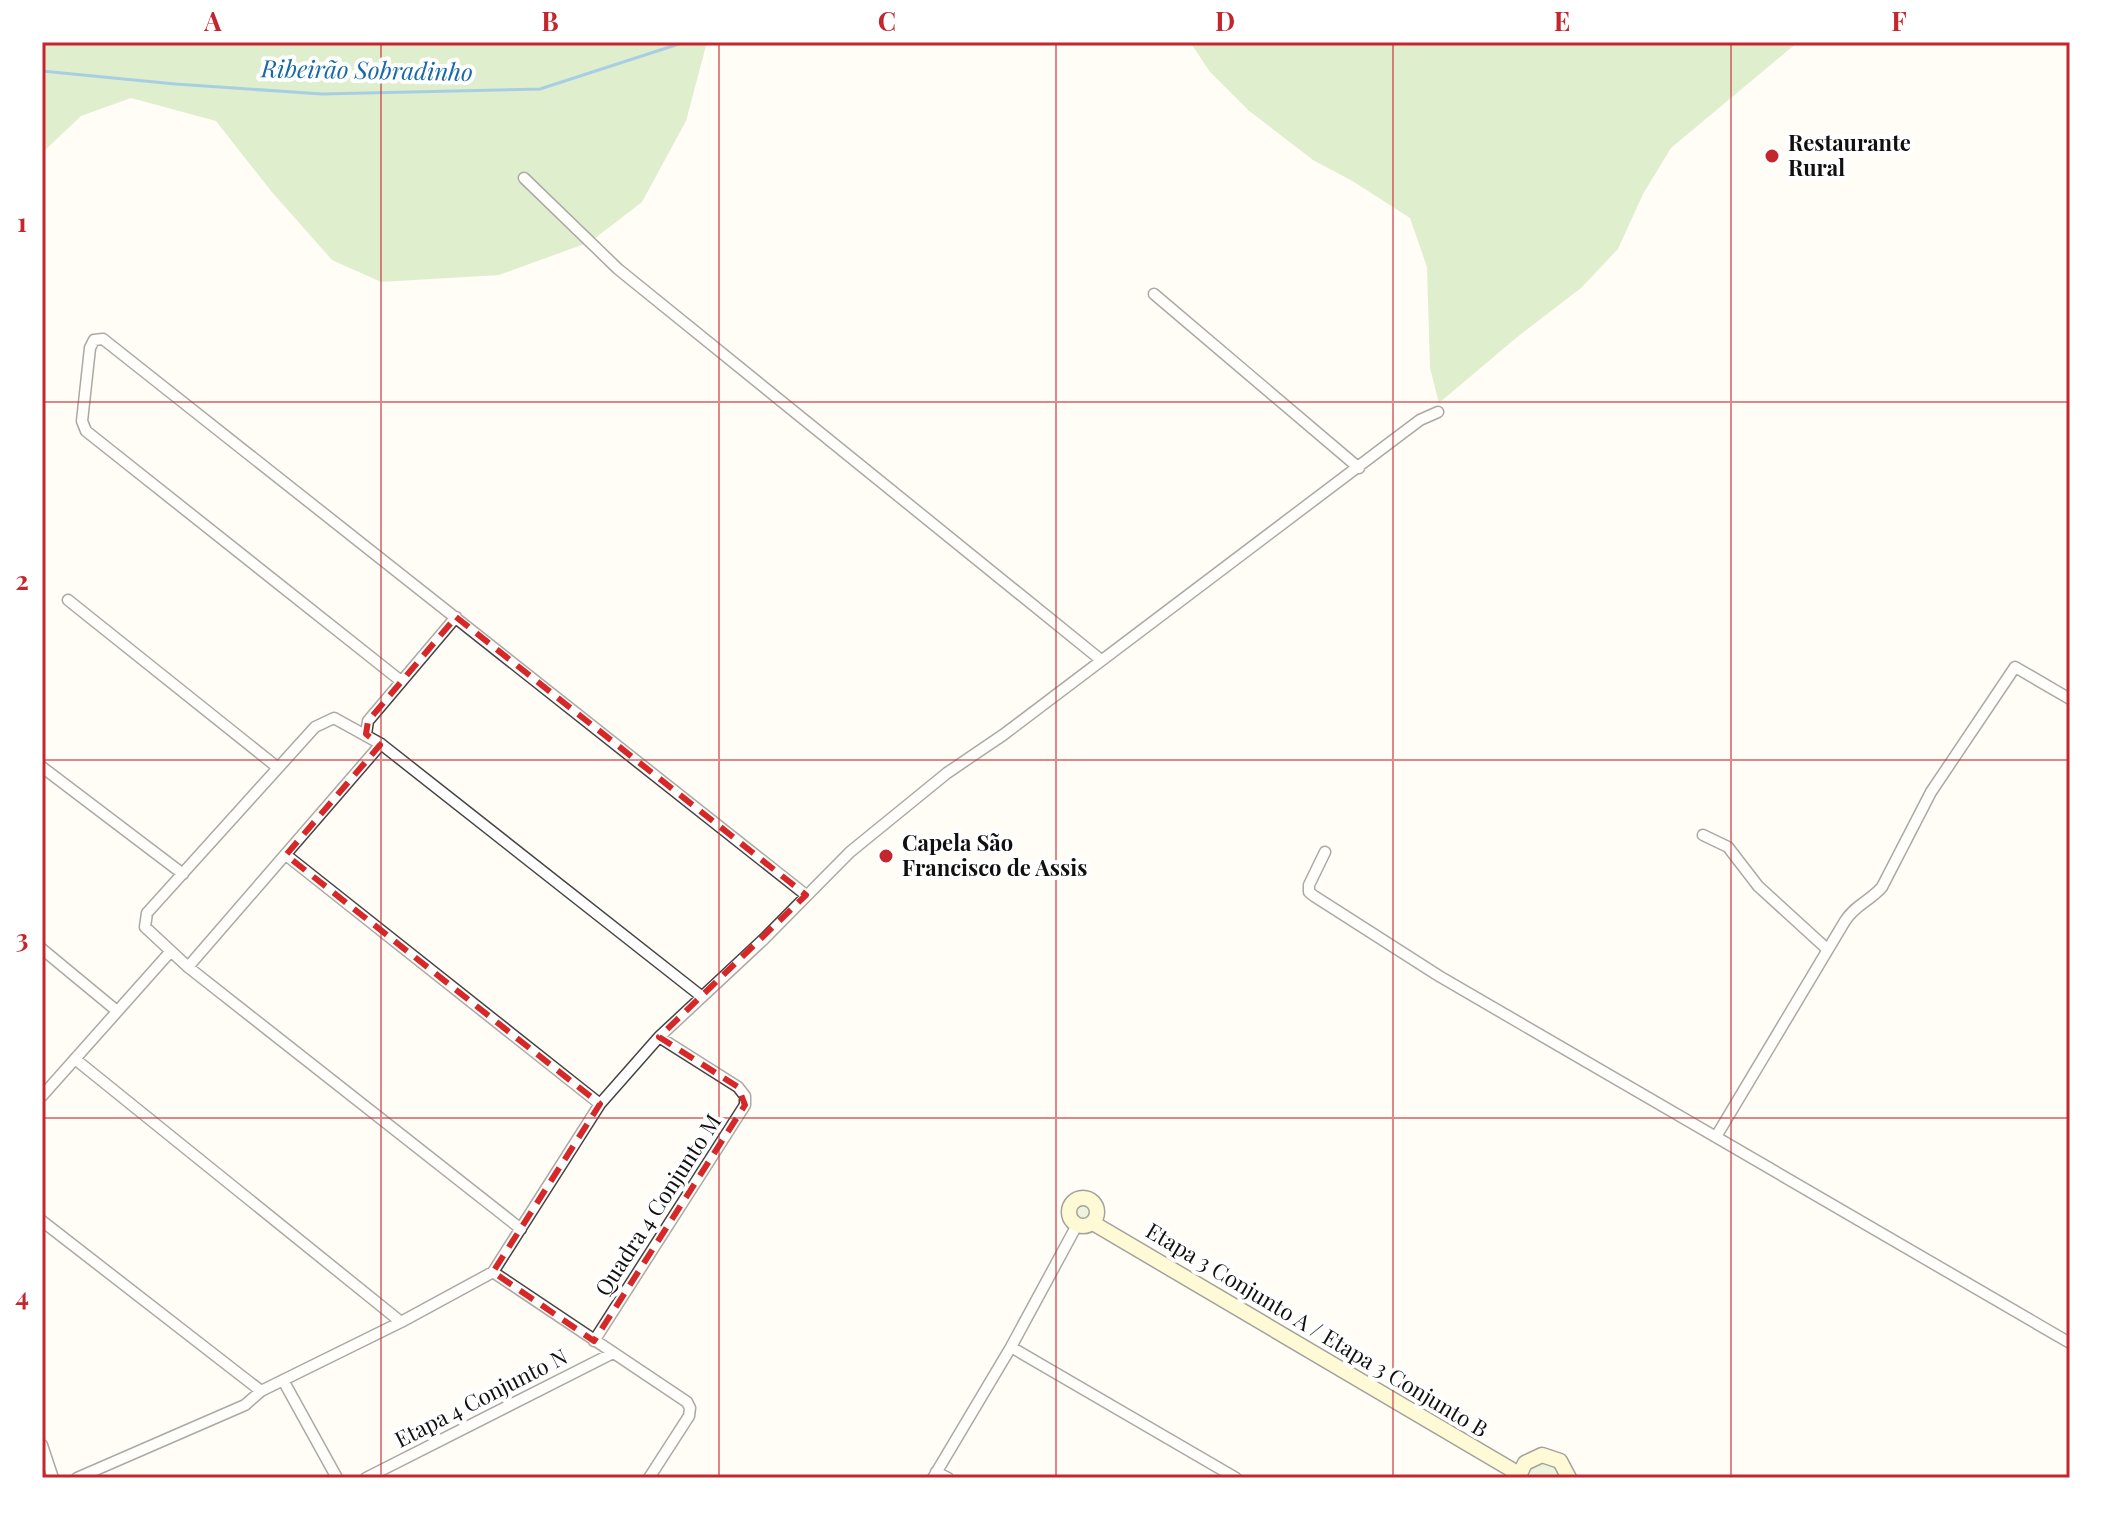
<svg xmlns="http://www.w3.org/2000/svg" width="2112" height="1520" font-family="'Playfair Display',serif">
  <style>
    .green { fill: #d5ebbd }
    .forest { fill: #b9dc9c }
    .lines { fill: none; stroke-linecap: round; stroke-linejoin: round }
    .stream { stroke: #3f96cf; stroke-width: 3 }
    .street-casing { stroke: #444; stroke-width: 13 }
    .secondary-casing { stroke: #333; stroke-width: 17 }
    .street { stroke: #fff; stroke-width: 10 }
    .secondary { stroke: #fff6b0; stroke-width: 14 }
    .marked { fill: none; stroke: #d62828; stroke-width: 6; stroke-dasharray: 16 10; stroke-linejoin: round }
    .grid { fill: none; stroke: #c4262e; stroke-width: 2; stroke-opacity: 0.55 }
    .poi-dot { fill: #c4262e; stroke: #fff; stroke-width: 3 }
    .labels { text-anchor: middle; stroke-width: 8; stroke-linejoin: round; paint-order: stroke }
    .poi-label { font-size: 22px; font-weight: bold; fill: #111; stroke: #fff; text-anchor: start }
    .street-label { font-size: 22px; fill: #111; stroke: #fff }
    .water-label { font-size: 24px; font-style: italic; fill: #1768a6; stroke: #fff }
    .neatline { fill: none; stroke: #c4262e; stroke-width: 3 }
    .grid-label { font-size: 26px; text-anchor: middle; font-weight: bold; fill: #c4262e }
  </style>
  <rect width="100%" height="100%" fill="#fffdf5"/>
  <path class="green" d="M1071 1212a12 12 0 1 1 24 0a12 12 0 1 1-24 0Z
    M1553,1462l11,16h-41l10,-15z"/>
  <path class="forest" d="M42,42h98l7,3 15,-3h545l-21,79 -44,81 -52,40 -91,33 -118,7 -49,-22 -61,-69 -55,-70 -85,-23 -50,18 -39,37z
    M1190,42h608l-127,106 -28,46 -25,55 -37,39 -65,50 -77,65 -9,-35 -3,-101 -17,-49 -56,-36 -41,-22 -65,-50 -38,-38z"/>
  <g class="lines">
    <path class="stream" d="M42,71l133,13 147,10 218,-5 145,-47"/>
    <defs>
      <path id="street" d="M524,178l94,91 483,391
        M1154,294l205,174
        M68,600l209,167
        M401,681l-315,-250 -4,-10 8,-73 4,-8 9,-1 703,556
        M366,734l2,-13 88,-104
        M42,767l141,107
        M1703,835l25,12 30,39 69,63
        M1325,852l-16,33v7l5,4 125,80 631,367
        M286,855l314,249
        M42,949l75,62
        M188,967l193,-223
        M75,1059l326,263
        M42,1096l129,-145
        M1717,1135l128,-214c10,-16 25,-20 37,-34l49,-95 84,-125 55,32
        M42,1221l219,170
        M521,1229l-333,-262 -43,-40 2,-14 168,-186 19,-9 47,26 320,252
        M493,1272l194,130 3,6 -1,8 -40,62
        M594,1341l151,-236v-9l-7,-9 -79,-50
        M1011,1347l225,131
        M284,1382l53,96
        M42,1445l11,33
        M936,1472l12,6
        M77,1478l168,-73 16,-14 140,-69 92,-50 107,-168 59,-67 105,-98 86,-87 97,-79 56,-38 389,-294 28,-21 18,-8
        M366,1478l247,-125
        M933,1478l78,-131 66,-122"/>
      <path id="secondary" d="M1069 1212a14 14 0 1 1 28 0a14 14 0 1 1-28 0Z
        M1093,1223l426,251
        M1518,1478l7,-15 17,-8 18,6 9,17"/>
    </defs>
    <use href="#street" class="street-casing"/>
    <use href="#secondary" class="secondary-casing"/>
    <use href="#street" class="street"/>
    <use href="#secondary" class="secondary"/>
  </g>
  <path d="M0 0H2112V1520H0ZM456,617l350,278 -147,142 79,50 7,18 -151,236 -101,-69 107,-168 -314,-249 94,-110 -14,-11 2,-13z" fill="#fffdf5" fill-opacity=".55" fill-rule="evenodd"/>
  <path class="marked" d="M456,617l350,278 -147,142 79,50 7,18 -151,236 -101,-69 107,-168 -314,-249 94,-110 -14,-11 2,-13z"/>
  <path class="grid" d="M381,42v1436M719,42v1436M1056,42v1436M1393,42v1436M1731,42v1436M42,402h2028M42,760h2028M42,1118h2028"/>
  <g class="poi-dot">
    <circle cx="1772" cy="156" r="8"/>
    <circle cx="886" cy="856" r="8"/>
  </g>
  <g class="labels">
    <g class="poi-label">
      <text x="1788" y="151">Restaurante<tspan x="1788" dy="25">Rural</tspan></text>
      <text x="902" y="851">Capela São<tspan x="902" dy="25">Francisco de Assis</tspan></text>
    </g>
    <g class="street-label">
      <text transform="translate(658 1205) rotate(-57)" y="8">Quadra 4 Conjunto M</text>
      <text transform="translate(1317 1330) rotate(31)" y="8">Etapa 3 Conjunto A / Etapa 3 Conjunto B</text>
      <text transform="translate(481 1398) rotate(-27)" y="8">Etapa 4 Conjunto N</text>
    </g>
    <g class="water-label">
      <text transform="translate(367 71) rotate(1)" y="8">Ribeirão Sobradinho</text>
    </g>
  </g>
  <rect width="2112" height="1520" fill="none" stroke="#ffffff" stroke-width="88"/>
  <rect x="44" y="44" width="2024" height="1432" class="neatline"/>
  <g class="grid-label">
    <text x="213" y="31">A</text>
    <text x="550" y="31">B</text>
    <text x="887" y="31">C</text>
    <text x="1225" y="31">D</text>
    <text x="1562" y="31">E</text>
    <text x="1899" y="31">F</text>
    <text x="22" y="232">1</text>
    <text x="22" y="590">2</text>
    <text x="22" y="948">3</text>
    <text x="22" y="1306">4</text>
  </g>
</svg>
